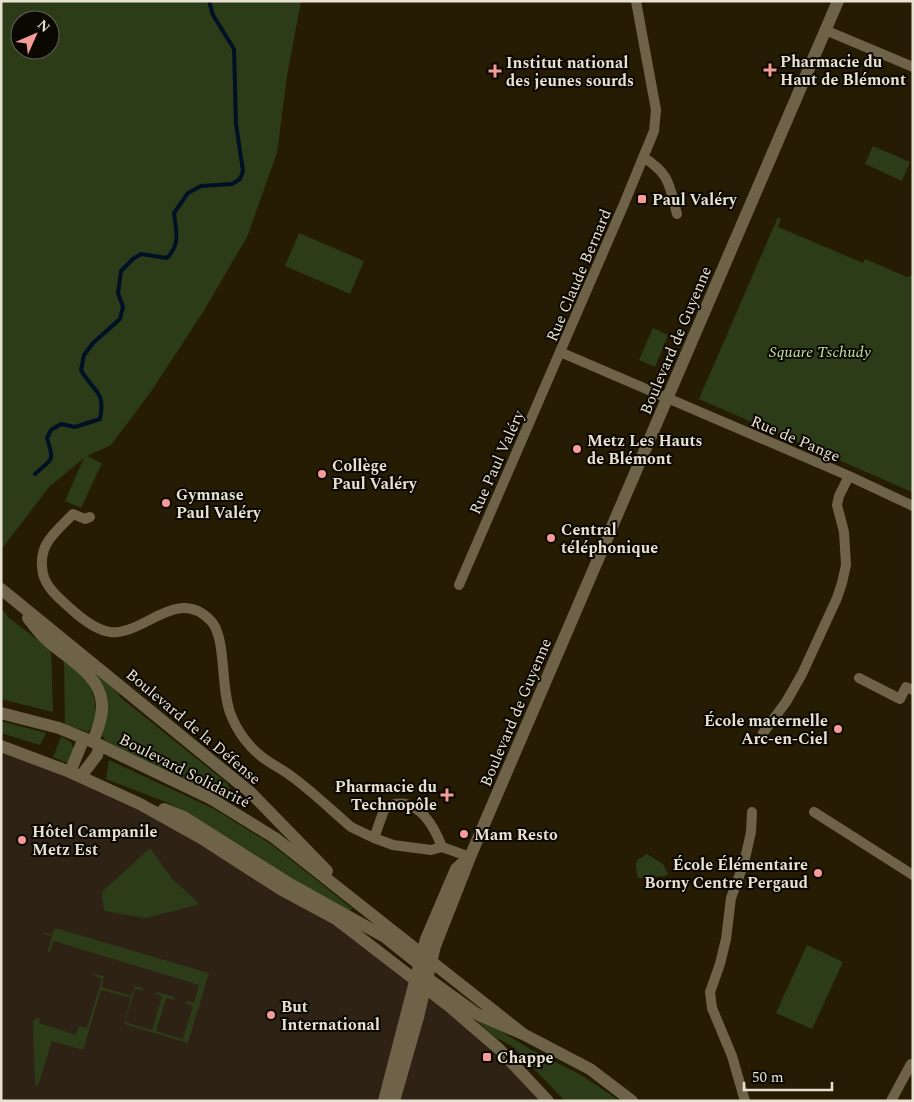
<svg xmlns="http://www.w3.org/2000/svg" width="914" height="1102" font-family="Spectral,serif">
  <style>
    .commercial { fill: #2e2214 }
    .green { fill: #2d3c18; fill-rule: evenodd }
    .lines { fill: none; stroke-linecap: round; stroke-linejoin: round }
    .stream { stroke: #001025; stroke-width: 4 }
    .street { stroke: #6e6348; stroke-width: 10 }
    .secondary { stroke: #6e6348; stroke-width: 12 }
    .poi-dot { fill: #f59b98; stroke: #0b0701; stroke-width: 2 }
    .labels { text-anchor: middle; stroke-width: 4; stroke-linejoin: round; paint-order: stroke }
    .poi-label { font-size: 16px; font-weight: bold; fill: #e7e1d2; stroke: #0b0701; text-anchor: start }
    .street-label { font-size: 16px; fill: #e7e1d2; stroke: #0b0701 }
    .park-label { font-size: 16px; font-style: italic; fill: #c3e39f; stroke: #0b0701 }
  </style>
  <rect width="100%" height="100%" fill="#261c03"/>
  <path class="commercial" d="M1,746l139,58 196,115 102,80 117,102h-554z"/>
  <path class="green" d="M1,1h300l-14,75 -10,77 -30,84 -44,75 -53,81 -39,52 -24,11 15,7 -21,45 -16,-7 19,-43 -35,29 -48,63zM20,20h30v30h-30z
    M873,146l37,16 -8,19 -37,-17z
    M778,217l3,2 -3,8 85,36 2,-4 42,18 6,-2 -1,217 -213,-93z
    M299,233l65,28 -14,33 -65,-28z
    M653,328l15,7 -13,32 -16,-7z
    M1,608l8,10 42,32 2,62 -52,-13z
    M71,650l39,31 10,16 107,86 3,5 -3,8 -4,2 -5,-1 -112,-55 -5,-9 4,-20z
    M64,660c5,4 11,8 16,13 14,14 23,42 8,59l-23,-7z
    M1,721l45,12 -6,12 -39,-12z
    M61,737c17,6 13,13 6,26l-14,-6z
    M109,760l105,49 57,35 82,65 -5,2 -57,-33 -98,-62 -25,-13 -62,-24z
    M150,848l23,32 27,24 -54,14 -42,-7 -2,-19z
    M647,854l16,10 5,10 -3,2 -27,2 -2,-11 1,-7z
    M55,928l154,45 -21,70 -64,-19 7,-26 -30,-8 -18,60 -31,-9 -14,45 -3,-1 -2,-63 4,-4h3l-1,5 37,12 3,-9 8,2 15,-49 -8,-3 1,-2 9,2 -2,11 29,9 4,-10 7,2 2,3 -9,-2 -10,33 27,8 10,-33 -7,-4 2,-1 17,5 1,3 -9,-2 -10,33 27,8 10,-33 -8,-3 2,-2 7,2 5,-18 -145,-44 -4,10 -3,2 5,-17 -8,-2v-2l8,3z
    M807,945l36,17 -31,67 -36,-16z
    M476,1016l54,33 51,26 39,26h-55l-53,-55 -17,-9 -22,-19z"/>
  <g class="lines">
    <path class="stream" d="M35,474c17,-16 20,-11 12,-36l4,-8 10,-6 14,3 25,-8c6,-29 -7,-27 -19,-49l3,-15 9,-12 27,-24 3,-12 -5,-14 3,-22 12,-12 8,-5 26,4c14,-15 9,-27 7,-45l14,-20 13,-7 31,-2 8,-5 3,-8 -7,-47 -2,-75 -21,-34 -4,-14"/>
    <path class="street" d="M825,30l88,37
      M643,157c27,17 26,27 34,57
      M560,352l289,124 64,30
      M90,517l-5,2 -12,-5c-18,19 -36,30 -30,60 4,15 17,25 28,35 10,9 25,21 39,23 34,4 67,-47 101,-11 16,17 9,69 20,94 6,16 18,32 31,42 9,7 20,12 29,19 21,15 40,34 60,51l23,11 19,7 38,5 11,-3 28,10
      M459,585l165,-381 30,-73 2,-21 -20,-109
      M859,678l41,21 6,-12 7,3
      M763,733l23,-31 16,-28 35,-76 5,-15 4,-18 -2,-33 -7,-27 2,-9 10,-20
      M814,812l99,63
      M374,838l10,-28c3,-2 7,-5 11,-6 24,-5 40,24 47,43
      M745,1101l-13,-45 -20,-48 -2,-16 10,-28 6,-25 5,-41 13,-35 7,-31 1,-20
      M891,1101l20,-37"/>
    <path class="secondary" d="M1,589l250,204 76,78
      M28,618c6,7 11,15 18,21 19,19 54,34 56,65 1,13 -5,26 -9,38
      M1,713l58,15 34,14 117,56 65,40 248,196
      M1,746l69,26 70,32 61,34 81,52 54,29 113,87 50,43 49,52
      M70,772l14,-34
      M81,776l16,-21 3,-10
      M164,809l20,8 106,67 95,53 35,28 11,-2
      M430,980l47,34 46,20 67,35 42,32
      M384,1101l42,-162 30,-70 12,-11
      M394,1101l24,-84 17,-71 35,-89 368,-856"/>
  </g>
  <g class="poi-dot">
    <path d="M767.5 62.5h5v5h5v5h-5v5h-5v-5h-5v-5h5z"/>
    <path d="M492.5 63.5h5v5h5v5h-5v5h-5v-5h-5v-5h5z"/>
    <rect x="637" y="194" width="10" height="10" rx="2.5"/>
    <circle cx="577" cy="449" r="5"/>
    <circle cx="322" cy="474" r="5"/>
    <circle cx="166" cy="503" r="5"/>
    <circle cx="551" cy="538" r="5"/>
    <circle cx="838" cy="729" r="5"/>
    <path d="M444.5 787.5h5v5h5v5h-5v5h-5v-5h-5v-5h5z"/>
    <circle cx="464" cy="834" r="5"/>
    <circle cx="22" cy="840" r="5"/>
    <circle cx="818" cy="873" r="5"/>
    <circle cx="271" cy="1015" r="5"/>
    <rect x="482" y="1052" width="10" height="10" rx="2.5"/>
  </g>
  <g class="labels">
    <g class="poi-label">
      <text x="780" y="67">Pharmacie du<tspan x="780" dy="18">Haut de Blémont</tspan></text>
      <text x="506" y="68">Institut national<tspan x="506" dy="18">des jeunes sourds</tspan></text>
      <text x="652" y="205">Paul Valéry</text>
      <text x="587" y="446">Metz Les Hauts<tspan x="587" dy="18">de Blémont</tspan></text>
      <text x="332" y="471">Collège<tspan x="332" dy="18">Paul Valéry</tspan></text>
      <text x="176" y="500">Gymnase<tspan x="176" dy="18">Paul Valéry</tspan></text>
      <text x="561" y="535">Central<tspan x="561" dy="18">téléphonique</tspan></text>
      <text x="828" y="726" text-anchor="end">École maternelle<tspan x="828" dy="18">Arc-en-Ciel</tspan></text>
      <text x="437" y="792" text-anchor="end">Pharmacie du<tspan x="437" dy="18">Technopôle</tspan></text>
      <text x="32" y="837">Hôtel Campanile<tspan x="32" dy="18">Metz Est</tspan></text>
      <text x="474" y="840">Mam Resto</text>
      <text x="808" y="870" text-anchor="end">École Élémentaire<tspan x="808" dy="18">Borny Centre Pergaud</tspan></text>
      <text x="281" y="1012">But<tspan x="281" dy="18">International</tspan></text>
      <text x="497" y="1063">Chappe</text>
    </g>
    <g class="street-label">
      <text transform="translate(578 275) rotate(-67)" y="6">Rue Claude Bernard</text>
      <text transform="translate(675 340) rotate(-67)" y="6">Boulevard de Guyenne</text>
      <text transform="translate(796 438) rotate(23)" y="6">Rue de Pange</text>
      <text transform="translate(496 462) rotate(-66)" y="6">Rue Paul Valéry</text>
      <text transform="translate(515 712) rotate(-67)" y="6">Boulevard de Guyenne</text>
      <text transform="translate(194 726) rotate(40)" y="6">Boulevard de la Défense</text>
      <text transform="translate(185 770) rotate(27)" y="6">Boulevard Solidarité</text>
    </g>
    <g class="park-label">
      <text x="820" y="357">Square Tschudy</text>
    </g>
  </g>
  <rect width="914" height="1102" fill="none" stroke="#e7e1d2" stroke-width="5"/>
  <g transform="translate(35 35) rotate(45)"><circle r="24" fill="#0b0701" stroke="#635e55"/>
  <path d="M0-4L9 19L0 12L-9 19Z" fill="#f59b98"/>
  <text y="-8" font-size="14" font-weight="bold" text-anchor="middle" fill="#e7e1d2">N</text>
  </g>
  <path d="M744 1082v8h88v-8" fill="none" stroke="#e7e1d2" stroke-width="2.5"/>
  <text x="752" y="1082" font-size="15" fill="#e7e1d2" stroke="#0b0701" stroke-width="4" paint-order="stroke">50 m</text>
</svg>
